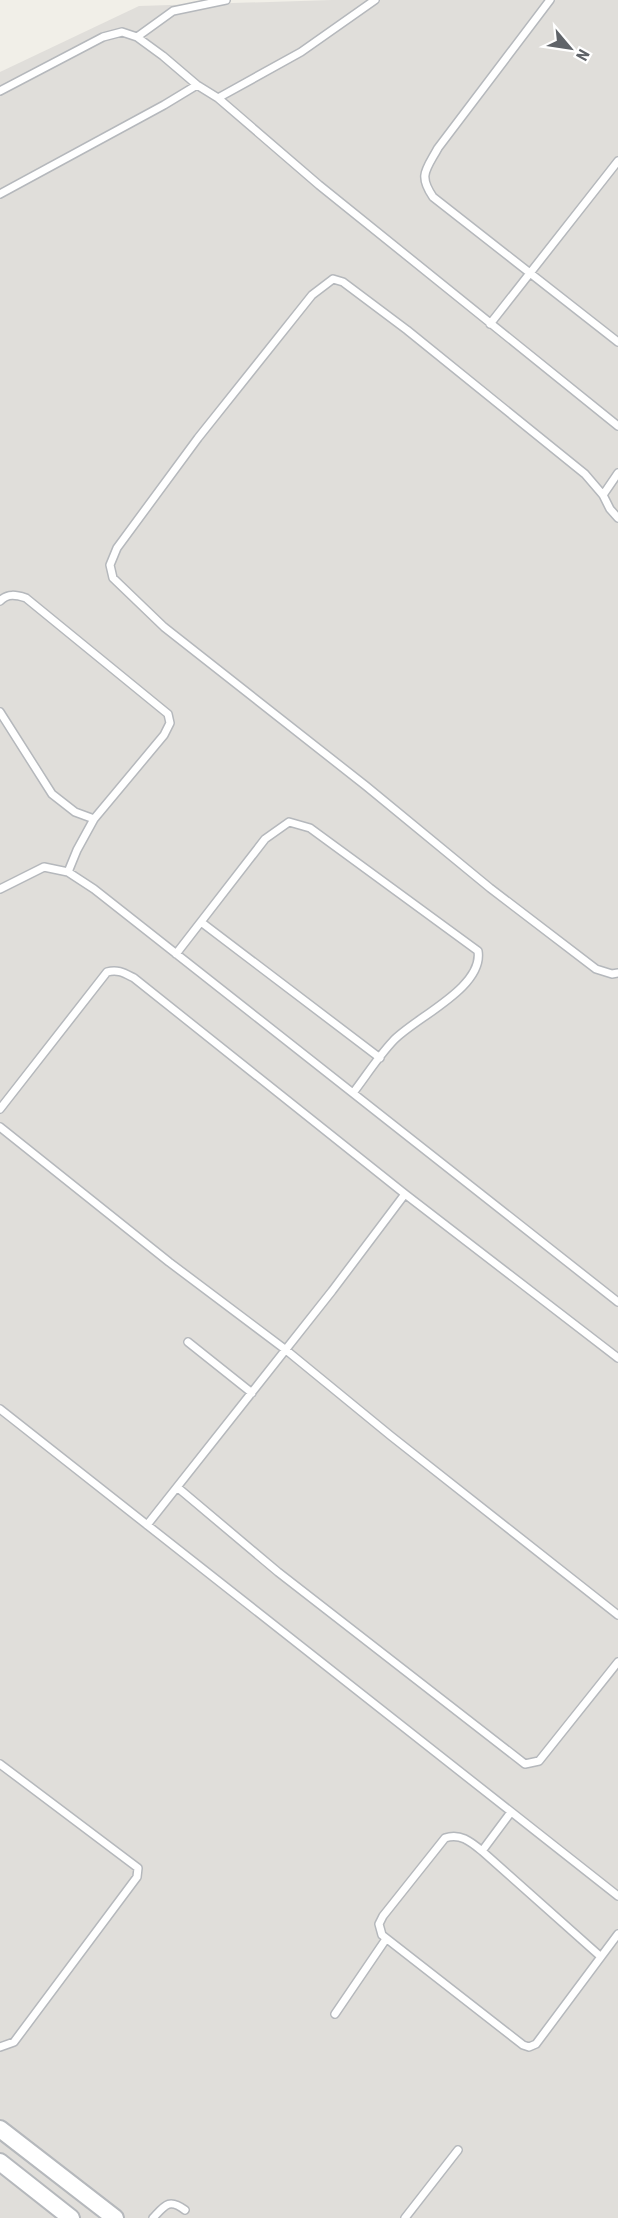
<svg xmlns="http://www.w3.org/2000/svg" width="618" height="2218" font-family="'Roboto Condensed',sans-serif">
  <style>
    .industrial { fill: #e0deda }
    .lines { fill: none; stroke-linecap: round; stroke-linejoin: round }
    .service-casing { stroke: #b5b8bc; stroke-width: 10 }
    .tertiary-casing { stroke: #b5b8bc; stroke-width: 20 }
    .service { stroke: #fff; stroke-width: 7 }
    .tertiary { stroke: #fff; stroke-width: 16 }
  </style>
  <rect width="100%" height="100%" fill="#f1efe8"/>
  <path class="industrial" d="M332,0h286v2218h-618v-2146l139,-66z"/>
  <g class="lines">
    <defs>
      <path id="service" d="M550,0l-112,148c-12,22 -20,27 -5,49l185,145
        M137,37l36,-26 53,-11
        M0,91l103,-54 19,-5 15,5 26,19 34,29 21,13 101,87 299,241
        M218,98l83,-46 74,-52
        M0,194l164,-89 33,-20
        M490,324l128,-163
        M603,495l15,-22
        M618,518l-8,-9 -7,-14 -18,-21 -178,-144 -64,-48 -10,-3 -21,16 -114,143 -81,110 -7,17 3,13 51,49 202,159 124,102 106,81 16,5 6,-1
        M0,601c8,-8 16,-6 26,-3l142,116 2,9 -6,12 -70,84 -17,31 -9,22
        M0,712l52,82 23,18 19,7
        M0,889l44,-22 24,5 26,17 524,413
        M201,922l179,136
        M176,954l89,-115 24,-17 21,6 168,123c6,37 -64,67 -85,90 -15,16 -27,35 -40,52
        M0,1109l107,-137c11,-3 17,1 27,6l271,216 213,164
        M0,1127l169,135 117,88 105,86 227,179
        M188,1342l64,51
        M0,1409l618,487
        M177,1487l101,85 247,192 14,-3 79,-99
        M147,1525l185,-234 73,-97
        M0,1764l138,104 -1,9 -123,165 -14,5
        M511,1812l-29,39c-12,-10 -22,-18 -37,-13l-62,78 -4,8 3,11 141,110 6,2 7,-3 82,-110
        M482,1851l118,105
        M335,2014l51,-75
        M153,2218c12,-13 16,-20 32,-8
        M405,2218l53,-68"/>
      <path id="tertiary" d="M0,2129l115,89
        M0,2162l71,56"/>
    </defs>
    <use href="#service" class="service-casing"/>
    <use href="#tertiary" class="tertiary-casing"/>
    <use href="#service" class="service"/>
    <use href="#tertiary" class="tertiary"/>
  </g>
  <g transform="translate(570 48) rotate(119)" stroke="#ffffff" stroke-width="4.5" paint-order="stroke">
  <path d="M0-4.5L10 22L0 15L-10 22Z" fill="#5f6368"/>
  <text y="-9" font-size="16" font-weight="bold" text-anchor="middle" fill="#5f6368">N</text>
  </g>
</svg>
